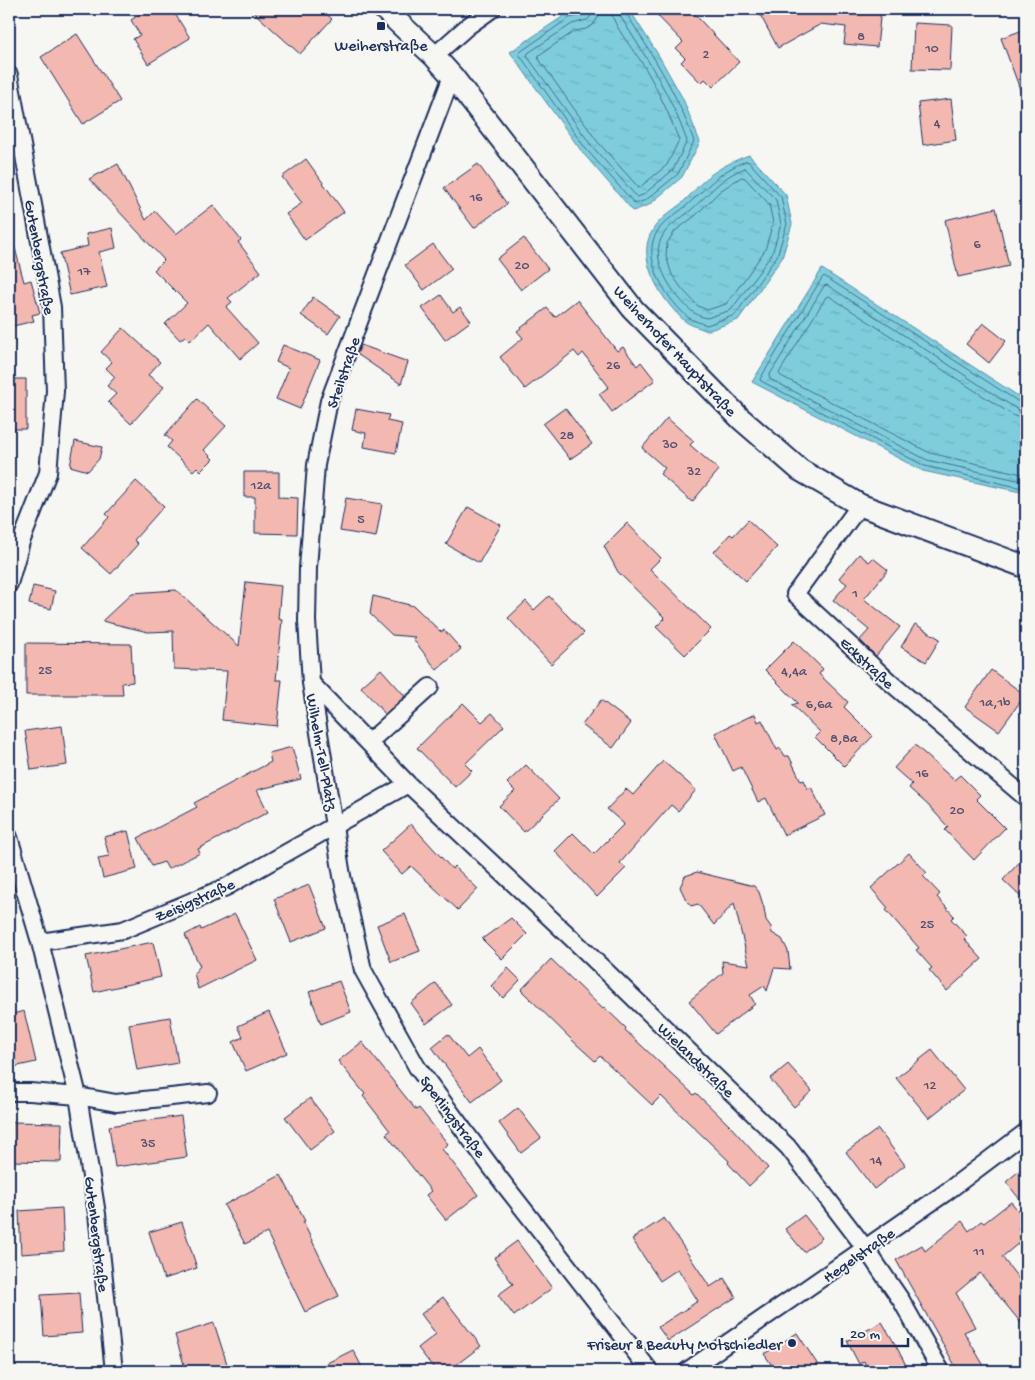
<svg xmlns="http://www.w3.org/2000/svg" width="1035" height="1380" font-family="'Gochi Hand',sans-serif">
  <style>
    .water { fill: url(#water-ripples); stroke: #568eaa }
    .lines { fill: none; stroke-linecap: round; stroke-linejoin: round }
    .shore { stroke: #436e90; stroke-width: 1 }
    .building { fill: #f3b8b0; stroke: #1b2f5e }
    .minor-casing { stroke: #1b2f5e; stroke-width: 20 }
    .tertiary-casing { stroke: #1b2f5e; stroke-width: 25 }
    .minor { stroke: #f6f6f2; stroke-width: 16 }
    .tertiary { stroke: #f6f6f2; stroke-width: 21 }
    .poi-dot { fill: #1b2f5e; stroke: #f6f6f2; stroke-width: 2 }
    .labels { text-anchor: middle; stroke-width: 4; stroke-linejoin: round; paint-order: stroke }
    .number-label { font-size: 14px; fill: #515172 }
    .poi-label { font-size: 16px; fill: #1b2f5e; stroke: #f6f6f2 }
    .street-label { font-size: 16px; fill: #1b2f5e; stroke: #f6f6f2 }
  </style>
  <defs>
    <pattern id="water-ripples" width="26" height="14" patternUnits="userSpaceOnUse" patternTransform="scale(1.25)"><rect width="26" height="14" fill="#7ecddc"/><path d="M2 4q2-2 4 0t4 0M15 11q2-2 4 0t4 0" fill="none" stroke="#6cb0bf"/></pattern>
  </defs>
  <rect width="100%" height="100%" fill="#f6f6f2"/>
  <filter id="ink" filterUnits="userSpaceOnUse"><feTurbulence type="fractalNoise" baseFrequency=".02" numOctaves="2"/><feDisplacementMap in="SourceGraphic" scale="10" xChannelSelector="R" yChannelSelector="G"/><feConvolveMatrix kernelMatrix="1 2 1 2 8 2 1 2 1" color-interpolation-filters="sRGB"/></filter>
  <g filter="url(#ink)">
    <path class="water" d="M596,9h33l30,47 24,43 17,43 -18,35 -33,28 -16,6 -51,-59 -72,-100 58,-39z
      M749,155l37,40 6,29 -10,34 -44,62 -31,11c-6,-3 -15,-5 -21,-9 -21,-17 -49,-59 -36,-87 7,-15 19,-22 32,-32 9,-8 17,-19 27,-27 12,-9 26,-16 40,-21z
      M822,269l204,132 -1,92 -102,-22 -171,-89z"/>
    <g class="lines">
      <path class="shore" d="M586,9l-3,6 -14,3 -49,34 -1,2 67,95 49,55 11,-4 32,-26 16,-33c-17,-48 -41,-85 -68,-128l-1,-4
        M592,9l-1,7 -4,4 -15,4 -44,29 -1,3 64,89 46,52 6,-2 30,-25 14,-29c-16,-46 -41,-84 -67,-125l-1,-7
        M600,9l-2,8 -5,8 -7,4 -11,2 -36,24 -1,3 59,83 42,47 28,-23 12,-25c-10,-26 -21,-50 -35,-74 -9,-15 -32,-40 -33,-57
        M746,161l3,1 32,35 6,27 -10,32 -42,59 -28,10c-6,-2 -13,-4 -18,-7 -20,-16 -45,-54 -35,-80 6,-15 20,-22 32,-32 21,-18 32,-34 60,-45z
        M745,168l31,32 5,24 -9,30 -41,56 -24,8c-5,-1 -10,-3 -14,-6 -18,-14 -43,-50 -32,-73 6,-14 19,-19 30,-29 17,-15 31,-34 54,-42z
        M742,177l3,1 24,26 4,19 -8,27 -21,30 -18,24 -19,6 -9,-4 -15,-16 -11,-15 -6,-19 1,-13 8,-12 20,-15 25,-25z
        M1026,405l-4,-1 -198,-128 -2,2 -62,101 1,2 164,85 101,23
        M1026,412l-8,-2 -191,-125 -3,1 -55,90 1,3 157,81 99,22
        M1026,419l-12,-3 -185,-120 -3,1 -47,76 2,3 149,77 96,22"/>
    </g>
    <path class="building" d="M148,9h24l18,29 -42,26 -15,-25 7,-4 -9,-15z
      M250,9h71l11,10 -32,35z
      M651,9h39l49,53 -26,25 -8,-8 -4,4 -20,-21 4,-4 -9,-9 7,-7z
      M757,9h124l-4,38 -33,-3 2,-17 -25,-3 -43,24z
      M914,23l38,2 -2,45 -38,-1z
      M1026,29v70l-2,1 -23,-62z
      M77,34l43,67 -37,23 -42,-67z
      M951,99l5,41 -33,5 -5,-42z
      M306,159l38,53 -39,28 -19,-26 16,-11 -20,-26z
      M118,164l28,56 9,-9 21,23 37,-29 28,35 -3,2 23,30 -33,26 4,4 -6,5 32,36 -18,16 -31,-36 -19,18 -5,-5 -5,4 -15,-16 22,-21 -33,-33 10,-10 -75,-81z
      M478,164l29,40 -33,24 -30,-40z
      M996,208l13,58 -51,11 -13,-57z
      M112,228l4,20 -17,4 8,35 -37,8 -10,-42 28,-7 -2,-12z
      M524,238l24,31 -27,21 -24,-31z
      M433,244l19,25 -28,21 -19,-25z
      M9,248h6l9,34 7,-2 9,33 -8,2 2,6 -25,6z
      M441,295l12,17 7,-5 11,14 -26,19 -23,-32z
      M313,297l27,19 -12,18 -27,-19z
      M577,300l40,51 6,-4 14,19 4,-4 14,18 -43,32 -13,-18 10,-7 -26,-34 -4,4 -5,-6 -49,38 -25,-32 23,-19 -6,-7 30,-23 8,9z
      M983,323l23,18 -17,22 -23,-19z
      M123,328l37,34 -12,13 16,12 -33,37 -23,-22 8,-8 -9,-8 8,-9 -9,-9 6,-6 -11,-10z
      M283,345l37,15 -20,49 -24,-10 13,-31 -13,-6z
      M361,345l47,17 -7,22 -44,-30z
      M9,379h17v50h-17z
      M197,399l29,27 -22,24 9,9 -12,12 -4,-4 -4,4 -26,-24 5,-6 -7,-6z
      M565,408l27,36 -22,15 -27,-35z
      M356,409l33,6 -2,6 15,3 -6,29 -32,-6 2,-14 -14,-3z
      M667,418l27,23 -4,4 29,25 -27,32 -32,-28 5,-6 -23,-20z
      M75,441l27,6 -3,12 -11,12 -18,-5z
      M244,472h35v25l19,1 -1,36 -42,-1v-36h-11z
      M136,481l28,25 -30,34 4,4 -27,30 -29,-26 27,-31 -3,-3z
      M346,498l36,6 -6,33 -36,-6z
      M468,507l33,18 -22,38 -33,-19z
      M748,520l29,27 -31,34 -32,-29 16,-18 3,2z
      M627,523l34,35 -11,11 61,60 -26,26 -29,-28 9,-9 -47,-46 -14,-26z
      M859,554l10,8 4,-4 15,12 -24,29 36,28 -24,29 -16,-16 9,-10 -36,-30 14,-16 -8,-6z
      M246,582l35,4 -3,33 4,1 -6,60h6l-5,46 -55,-6 5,-49 -53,-2 -1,-38 -25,1 -46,-11 30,-28 44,-3 63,56z
      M33,586l22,5 -4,18 -22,-5z
      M373,596l41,10 27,26 3,-2 17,19 -24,21 -24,-31 2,-2 -23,-2 -22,-21z
      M549,596l35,37 -33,31 -43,-46 18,-17 8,9z
      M915,624l25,15 -14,23 -25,-15z
      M794,641l29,28 -4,5 29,28 -4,5 29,29 -29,30 -29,-29 5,-5 -28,-27 6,-2 -33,-33z
      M26,643l105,1 2,38 -11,1 1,12h-97z
      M381,669l24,27 -20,18 -24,-27z
      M991,670l34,25 -26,36 -34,-24z
      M601,700l30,23 -18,25 -31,-23z
      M463,703l19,19 10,-9 12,13 -39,38 7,7 -17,16 -38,-39z
      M755,714l3,8 4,-2 15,30 3,-2 5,8h4l12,25 3,-1 4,9 3,-2 14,28 -41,20 -18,-37 -8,4 -17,-35 -8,4 -18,-38z
      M62,726l5,39 -36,5 -6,-39z
      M915,745l39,35 6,-5 20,20 -4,4 29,29 -31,32 -29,-30 3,-3 -19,-21 -20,-18 3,-4 -18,-16z
      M292,747l9,32 -44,11 11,22 -70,37 2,4 -32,16 -4,-7 -12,4 -14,-28 59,-31 -3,-4 77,-41 -2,-9z
      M663,761l33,29 -18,21 -7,-6 -51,58 6,5 -29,29 -42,-46 18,-18 21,21 30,-30 -17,-15 19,-20 7,6z
      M526,765l33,34 -35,33 -25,-26 16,-15 -8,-8z
      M411,824l41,45 2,-3 24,23 -20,21 -47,-44 -9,8 -21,-23z
      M128,831l9,38 -34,9 -5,-20 11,-2 -5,-19z
      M909,853l18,20 -4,3 17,18 -3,3 17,19 -3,3 16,17 -3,3 18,20 -35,32 -18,-21 3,-2 -16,-18 3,-2 -33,-38 2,-2 -17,-20z
      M1026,855v47l-23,-22z
      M697,872l57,14 5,6 5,16 2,12 5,7 1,6 10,6 6,12 2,18 -16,-1 -7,23 -3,-5 -14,9 5,9 -39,30 -27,-33 34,-28 -1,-12 27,4 -15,-62 -20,22 -16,-21 -7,2 -5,-6 -6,-13 5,-11z
      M309,885l17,43 -35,14 -17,-43z
      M235,914l22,46 -59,29 -4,-16 6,-7 -15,-31 15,-8 1,3z
      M405,914l15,37 -29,11 -14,-37z
      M511,918l16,16 -25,25 -20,-20z
      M153,942l8,35 -67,15 -8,-36z
      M551,959l52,50 1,-2 22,21 -1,2 69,65 2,-2 34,33 38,42 -19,18 -21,-23 1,-2 -68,-65 -9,9 -52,-49 -5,5 -22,-20 -52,-51z
      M508,968l12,12 -17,18 -12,-12z
      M339,981l12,31 -30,12 -12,-32z
      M436,983l16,22 -26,19 -15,-21z
      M24,1011l12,51 -27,6v-53z
      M269,1012l18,41 -41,18 -13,-29 10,-5 -5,-11z
      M170,1017l8,46 -41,7 -8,-46z
      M448,1034l19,24 11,-9 23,31 -29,22 -40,-55z
      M362,1042l54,68 3,-2 29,36 -6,5 36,46 -32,25 -20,-25 5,-4 -45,-57 4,-3 -27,-35 2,-2 -27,-33z
      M932,1050l32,40 -35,28 -33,-40z
      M788,1064l24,27 -18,16 -24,-28z
      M310,1098l25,33 -25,19 -25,-33z
      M518,1108l23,30 -20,15 -22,-30z
      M181,1116l6,41 -72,10 -6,-41z
      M9,1122l53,1 -1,39 -52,-1z
      M878,1129l27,36 -31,24 -28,-37z
      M1026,1165v42l-20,-25z
      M281,1175l24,46 -2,1 36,74 -34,16 -38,-79 -22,11 -21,-39z
      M1011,1202l15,18 -8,8 8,9 -24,20 24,31v41l-46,-56 -24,20 19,34 -11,5 23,39h-29l-62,-111 26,-15 3,6 37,-30 7,10 12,-10 3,2z
      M62,1208l2,43 -43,3 -2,-43z
      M804,1215l18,23 -18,14 -19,-23z
      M664,1218l46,69 14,-9 12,19 -68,44 -10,-14 40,-26 -20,-32 -18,12 -28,-42z
      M182,1222l15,46 -33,11 -15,-47z
      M517,1241l35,47 -38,28 -16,-21 15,-11 -19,-26z
      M79,1293l3,40 -38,3 -3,-41z
      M443,1297l38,49 -33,25h-12l-18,-23 18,-14 -15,-20z
      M882,1322l13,22 14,27h-40l-5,-10 -5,3 -12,-23z
      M214,1323l14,44 -12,4h-30l-11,-36z
      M797,1333l21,32 -9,6h-33l-12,-17z
      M353,1350l11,21h-53z"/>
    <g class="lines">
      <defs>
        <path id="minor" d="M434,56l34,-30 24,-17
          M9,75l43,232 3,84 -7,82 -27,69 -12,42
          M452,76l-123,325 -13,64 -8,103 -1,53 4,62 31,193 21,94 54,97 86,116 147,188
          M860,505l-65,89 96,89 135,115
          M311,683l97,101 174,164 206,199 78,102 35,51 40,71
          M369,742l61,-55
          M9,837l31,105 38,154 19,118 17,157
          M40,942l83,-12 103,-43 182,-103
          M9,1092h21l48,4 38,7 92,-10
          M687,1371l258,-178 81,-61"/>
        <path id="tertiary" d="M384,9l50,47 18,20 181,233 108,110 59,51 60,35 166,62"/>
      </defs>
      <use href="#minor" class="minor-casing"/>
      <use href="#tertiary" class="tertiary-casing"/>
      <use href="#minor" class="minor"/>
      <use href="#tertiary" class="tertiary"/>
    </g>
  </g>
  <g class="poi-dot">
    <rect x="376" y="21" width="10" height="10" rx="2.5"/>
    <circle cx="792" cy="1343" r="5"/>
  </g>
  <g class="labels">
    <g class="number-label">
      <text x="861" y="40">8</text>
      <text x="932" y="52">10</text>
      <text x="706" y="58">2</text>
      <text x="937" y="127">4</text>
      <text x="476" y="201">16</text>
      <text x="977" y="248">6</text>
      <text x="522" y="269">20</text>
      <text x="84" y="275">17</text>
      <text x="613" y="369">26</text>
      <text x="567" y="439">28</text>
      <text x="670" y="448">30</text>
      <text x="694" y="475">32</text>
      <text x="261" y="489">12a</text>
      <text x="361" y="523">5</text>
      <text x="855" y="597">1</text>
      <text x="45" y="674">25</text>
      <text x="794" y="675">4,4a</text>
      <text x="995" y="706">1a,1b</text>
      <text x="819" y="708">6,6a</text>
      <text x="844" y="742">8,8a</text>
      <text x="922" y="777">16</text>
      <text x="957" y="814">20</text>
      <text x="927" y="928">25</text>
      <text x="930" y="1089">12</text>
      <text x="148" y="1147">35</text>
      <text x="876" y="1164">14</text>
      <text x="979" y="1255">11</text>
    </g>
    <g class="poi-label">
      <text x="381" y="50">Weiherstraße</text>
      <text x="782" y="1349" text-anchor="end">Friseur &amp; Beauty Motschiedler</text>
    </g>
    <g class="street-label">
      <text transform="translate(41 257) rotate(80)" y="6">Gutenbergstraße</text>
      <text transform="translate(676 350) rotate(47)" y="6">Weiherhofer Hauptstraße</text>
      <text transform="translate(342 372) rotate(-71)" y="6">Steilstraße</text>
      <text transform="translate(868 662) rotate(43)" y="6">Eckstraße</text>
      <text transform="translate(323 752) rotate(80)" y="6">Wilhelm-Tell-Platz</text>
      <text transform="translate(194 899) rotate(-24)" y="6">Zeisigstraße</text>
      <text transform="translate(697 1059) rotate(44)" y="6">Wielandstraße</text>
      <text transform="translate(454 1116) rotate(53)" y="6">Sperlingstraße</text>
      <text transform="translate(98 1234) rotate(83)" y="6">Gutenbergstraße</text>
      <text transform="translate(858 1254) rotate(-35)" y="6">Hegelstraße</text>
    </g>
  </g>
  <rect width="1035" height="1380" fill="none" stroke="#f6f6f2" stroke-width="30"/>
  <rect x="15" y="15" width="1005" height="1350" fill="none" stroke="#1b2f5e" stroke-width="2" filter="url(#ink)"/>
  <path d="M842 1338v8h66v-8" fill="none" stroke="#1b2f5e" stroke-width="2.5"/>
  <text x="850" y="1338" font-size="15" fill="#1b2f5e" stroke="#f6f6f2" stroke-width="4" paint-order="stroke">20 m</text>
</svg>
